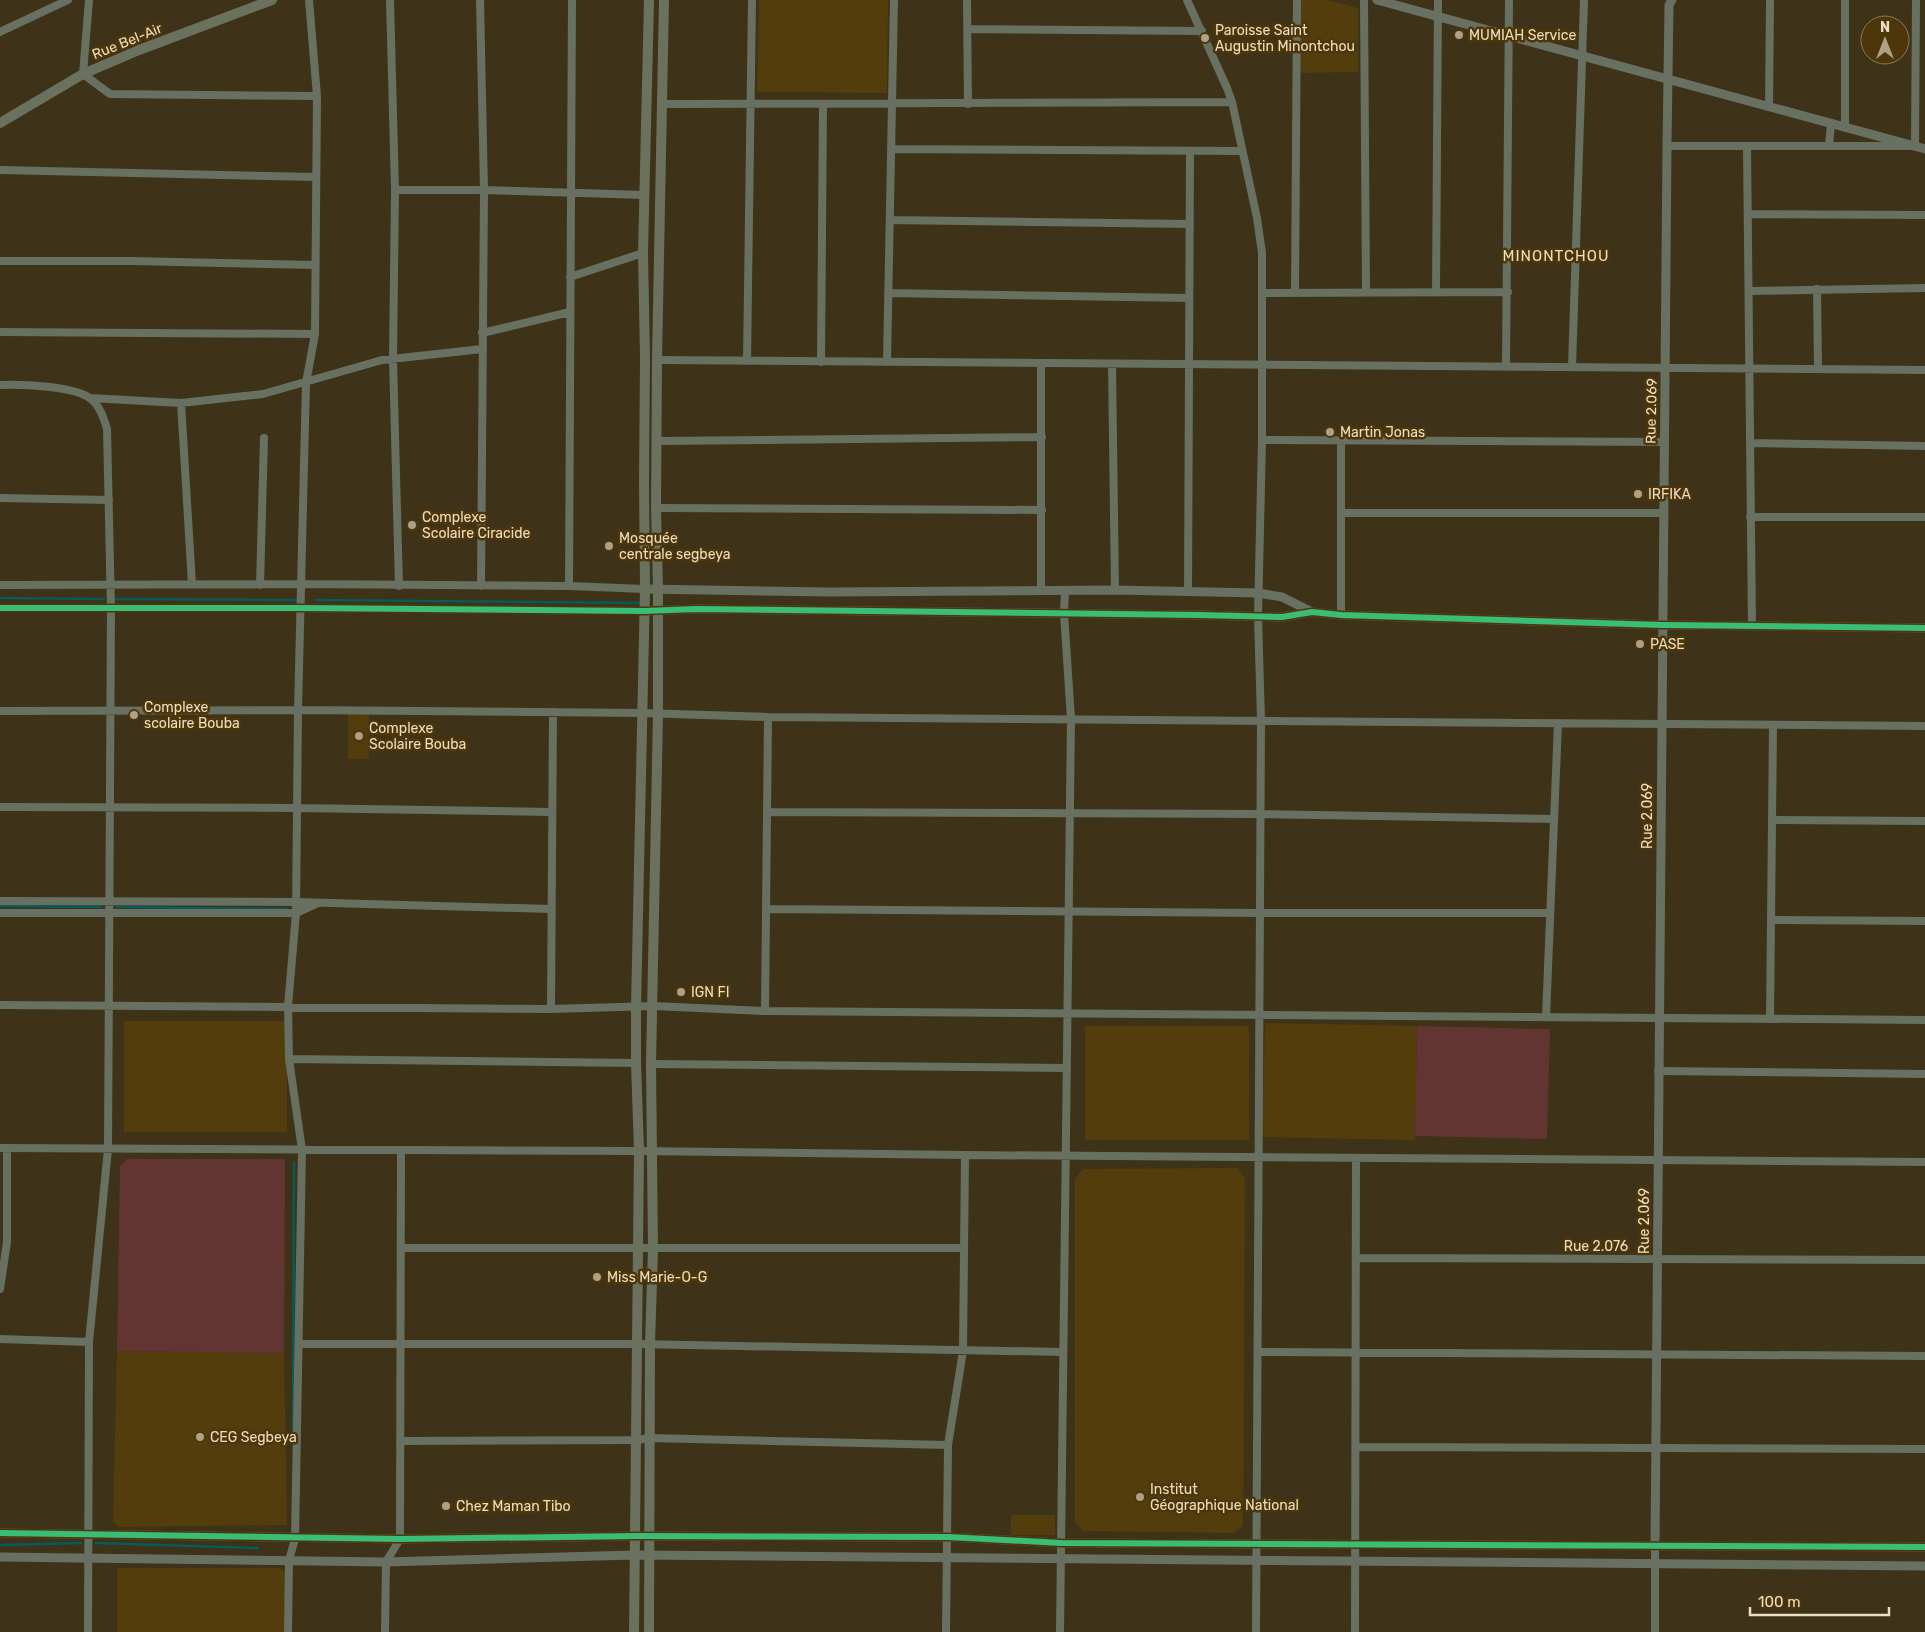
<svg xmlns="http://www.w3.org/2000/svg" width="1925" height="1632" font-family="Rubik,sans-serif">
  <style>
    .built { fill: #543d0c }
    .garden { fill: #623532 }
    .lines { fill: none; stroke-linecap: round; stroke-linejoin: round }
    .stream { stroke: #065b5c; stroke-width: 2.5 }
    .minor { stroke: #687061; stroke-width: 8 }
    .tertiary { stroke: #687061; stroke-width: 9 }
    .secondary { stroke: #6a715f; stroke-width: 10 }
    .cycleway-casing { stroke: #4d370a; stroke-width: 9 }
    .cycleway { stroke: #3abd76; stroke-width: 6 }
    .poi-dot { fill: #afa086; stroke: #4d370a; stroke-width: 2 }
    .labels { text-anchor: middle; stroke-width: 5; stroke-linejoin: round; paint-order: stroke }
    .poi-label { font-size: 14px; fill: #ecdcc0; stroke: #4d370a; text-anchor: start }
    .street-label { font-size: 14px; fill: #ecdcc0; stroke: #4d370a }
    .neighbourhood-label { font-size: 15px; letter-spacing: 1px; fill: #ecdcc0; stroke: #4d370a }
  </style>
  <rect width="100%" height="100%" fill="#3e3219"/>
  <path class="built" d="M759,0h129l-1,93 -130,-1z
    M1300,0h28l30,8v64l-58,1z
    M348,712h21v47h-21z
    M124,1021h163v111h-163z
    M1265,1023l152,3 -2,114 -153,-3z
    M1085,1026h164v114h-164z
    M1237,1168l8,10 -2,348 -9,7 -150,-2 -9,-8v-344l8,-10z
    M117,1351l167,2 3,172 -168,2 -6,-5z
    M1011,1515h44v20h-44z
    M117,1568h163l8,7 -2,57h-169z"/>
  <path class="garden" d="M1417,1026l133,3 -3,110 -132,-3z
    M127,1159h158l-1,194 -167,-2 3,-185z"/>
  <g class="lines">
    <path class="stream" d="M0,598l104,1
      M116,599l180,1
      M316,600l325,3
      M0,906l101,1
      M116,907l170,2
      M293,1443l1,-280
      M96,1543l162,5
      M1,1545l80,-2"/>
    <path class="minor" d="M89,0l-6,74 27,20 207,2
      M390,0l5,190 -2,169 6,227
      M480,0l4,190 -3,396
      M967,0l1,104
      M1187,0l40,88 5,14 25,116 5,35v187l-4,177 3,103 -5,912
      M1364,0l2,292
      M968,29l234,2
      M0,32l68,-32
      M661,104l571,-2
      M1769,107l1,-107
      M1845,127v-127
      M1667,146h248l1,-146
      M1747,146l5,480
      M1829,146l2,-23
      M891,149l351,2
      M0,170l316,7
      M395,190h89l160,5
      M1748,214l177,1
      M890,220l300,4
      M0,261h132l183,4
      M570,277l73,-24
      M1817,289l1,80
      M1749,291l176,-3
      M888,293l301,5
      M1263,293l245,-1
      M1295,293l2,-293
      M1436,293l2,-293
      M0,332l315,2
      M482,333l88,-21
      M657,360l1268,10
      M747,361l5,-361
      M821,362l2,-258
      M887,362l7,-362
      M1041,363v227
      M1112,364l3,226
      M1506,366l3,-366
      M1572,367l12,-367
      M0,385c21,-1 76,1 91,14 9,7 13,20 16,30l4,180 -3,540 -19,193 -1,290
      M90,398l91,5 82,-9 119,-34 100,-11
      M181,403l11,181
      M1262,440l402,2
      M658,441l384,-4
      M1750,443l175,3
      M0,498l109,2
      M656,508l386,2
      M1341,513h323
      M1750,517h175
      M0,585l301,-1 268,2 76,3
      M260,585l4,-147
      M569,586l3,-586
      M1188,591l2,-440
      M0,608h300l344,3
      M1341,615v-175
      M0,711l298,-1 343,3 127,4 1157,9
      M0,807l297,1 254,4
      M767,812l493,2 294,5
      M1772,820l153,1
      M0,901l295,1 256,7
      M766,909l494,4h290
      M0,913h296l22,-10
      M1771,920l154,1
      M0,1005l551,4 102,-3 112,5 1160,9
      M551,1009l2,-297
      M765,1011l3,-294
      M1546,1017l12,-294
      M1770,1019l3,-294
      M289,1059l347,4
      M651,1064l416,4
      M1658,1071l267,3
      M0,1148l639,3 326,4 960,7
      M401,1248h563
      M1356,1258l569,2
      M0,1289l7,-47v-94
      M0,1339l89,3
      M300,1344h336l427,8
      M1258,1352l667,4
      M400,1441l237,-1 13,-2 298,7
      M1356,1447l569,2
      M1655,1546v86
      M288,1632l1,-72 6,-21 7,-389 -13,-91 -1,-53 8,-93 2,-203 8,-327 9,-49 2,-238 -8,-96
      M385,1632l1,-70 14,-23 1,-388
      M946,1632l2,-187 15,-94 2,-196
      M1060,1632l11,-913 -7,-106 1,-22
      M1355,1632l1,-474"/>
    <path class="tertiary" d="M1377,0l548,149
      M645,589l185,3 285,-2 143,3 24,4 30,15
      M644,611l52,-2 503,6 83,2 30,-5 29,3 322,10 262,3
      M0,1533l400,6 236,-3 312,1 113,6 864,4
      M1655,1546l12,-1400 2,-141 3,-5
      M0,1557l386,5 248,-7 1291,11"/>
    <path class="secondary" d="M0,123l83,-49 56,-24 133,-50
      M634,1632l5,-481 -3,-88v-56l9,-418 -1,-106 1,-126 -2,-104 6,-253
      M649,1632l1,-288 3,-94 -2,-186 7,-350v-126l-2,-80 1,-148 7,-360"/>
    <defs>
      <path id="cycleway" d="M0,608h300l344,3 52,-2 503,6 83,2 30,-5 29,3 322,10 262,3
        M0,1533l400,6 236,-3 312,1 113,6 864,4"/>
    </defs>
    <use href="#cycleway" class="cycleway-casing"/>
    <use href="#cycleway" class="cycleway"/>
  </g>
  <g class="poi-dot">
    <circle cx="1459" cy="35" r="5"/>
    <circle cx="1205" cy="38" r="5"/>
    <circle cx="1330" cy="432" r="5"/>
    <circle cx="1638" cy="494" r="5"/>
    <circle cx="412" cy="525" r="5"/>
    <circle cx="609" cy="546" r="5"/>
    <circle cx="1640" cy="644" r="5"/>
    <circle cx="134" cy="715" r="5"/>
    <circle cx="359" cy="736" r="5"/>
    <circle cx="681" cy="992" r="5"/>
    <circle cx="597" cy="1277" r="5"/>
    <circle cx="200" cy="1437" r="5"/>
    <circle cx="1140" cy="1497" r="5"/>
    <circle cx="446" cy="1506" r="5"/>
  </g>
  <g class="labels">
    <g class="poi-label">
      <text x="1215" y="35">Paroisse Saint<tspan x="1215" dy="16">Augustin Minontchou</tspan></text>
      <text x="1469" y="40">MUMIAH Service</text>
      <text x="1340" y="437">Martin Jonas</text>
      <text x="1648" y="499">IRFIKA</text>
      <text x="422" y="522">Complexe<tspan x="422" dy="16">Scolaire Ciracide</tspan></text>
      <text x="619" y="543">Mosquée<tspan x="619" dy="16">centrale segbeya</tspan></text>
      <text x="1650" y="649">PASE</text>
      <text x="144" y="712">Complexe<tspan x="144" dy="16">scolaire Bouba</tspan></text>
      <text x="369" y="733">Complexe<tspan x="369" dy="16">Scolaire Bouba</tspan></text>
      <text x="691" y="997">IGN FI</text>
      <text x="607" y="1282">Miss Marie-O-G</text>
      <text x="210" y="1442">CEG Segbeya</text>
      <text x="1150" y="1494">Institut<tspan x="1150" dy="16">Géographique National</tspan></text>
      <text x="456" y="1511">Chez Maman Tibo</text>
    </g>
    <g class="street-label">
      <text transform="translate(127 41) rotate(-22)" y="5">Rue Bel-Air</text>
      <text transform="translate(1651 411) rotate(-89)" y="5">Rue 2.069</text>
      <text transform="translate(1647 816) rotate(-90)" y="5">Rue 2.069</text>
      <text transform="translate(1644 1221) rotate(-90)" y="5">Rue 2.069</text>
      <text x="1596" y="1251">Rue 2.076</text>
    </g>
    <g class="neighbourhood-label">
      <text x="1556" y="261">MINONTCHOU</text>
    </g>
  </g>
  <g transform="translate(1885 40)"><circle r="24" fill="#4d370a" stroke="#8d7953"/>
  <path d="M0-4L9 19L0 12L-9 19Z" fill="#afa086"/>
  <text y="-8" font-size="14" font-weight="bold" text-anchor="middle" fill="#ecdcc0">N</text>
  </g>
  <path d="M1750 1607v8h139v-8" fill="none" stroke="#ecdcc0" stroke-width="2.5"/>
  <text x="1758" y="1607" font-size="15" fill="#ecdcc0" stroke="#4d370a" stroke-width="4" paint-order="stroke">100 m</text>
</svg>
